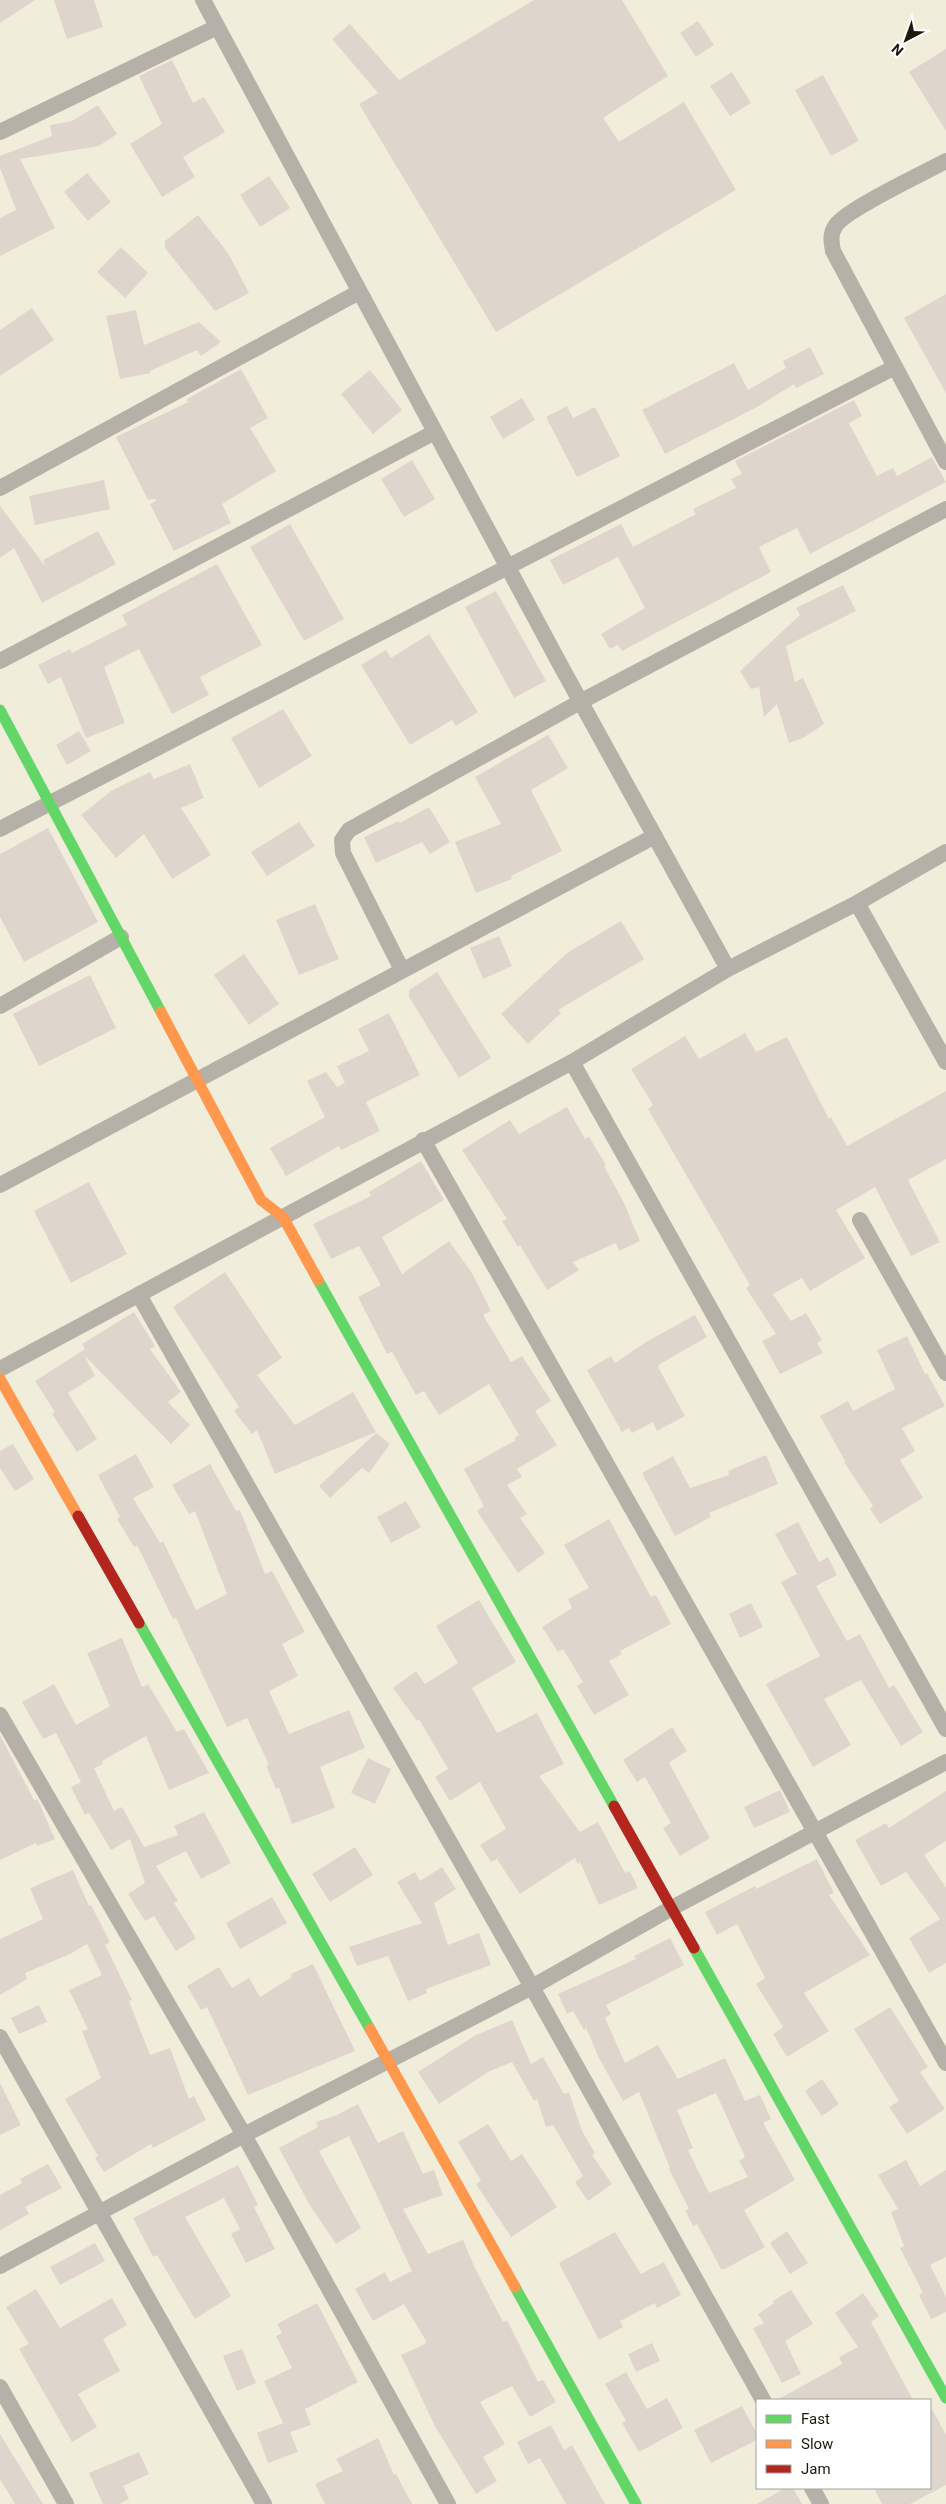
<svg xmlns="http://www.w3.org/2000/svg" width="946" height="2504" font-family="Roboto,sans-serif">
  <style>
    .building { fill: #ded6cc; fill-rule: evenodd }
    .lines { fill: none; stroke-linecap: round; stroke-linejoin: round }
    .street { stroke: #b5b1a8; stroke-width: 16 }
    .fast { stroke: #63d668; stroke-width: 11 }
    .slow { stroke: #ff974d; stroke-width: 11 }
    .jam { stroke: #b3261e; stroke-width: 11 }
  </style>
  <rect width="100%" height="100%" fill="#f1eddb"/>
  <path class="building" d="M0,0h35l-35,23z
    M54,0h40l9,27 -36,12z
    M534,0h88l46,76 -65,42 16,24 65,-40 52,88 -240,142 -137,-228 19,-11 -46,-54 18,-15 49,56z
    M698,21l16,24 -18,12 -16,-24z
    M946,49v82l-37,-59z
    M172,60l21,43 11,-6 21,35 -42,25 12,20 -33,20 -32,-53 32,-20 -23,-48z
    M732,72l19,31 -21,13 -20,-30z
    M823,75l36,66 -28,15 -36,-66z
    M98,105l19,29 -18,12 -79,13 35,69 -55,28v-38l16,-8 -16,-42v-12l52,-20 -2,-11 22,-4z
    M87,173l24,29 -23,19 -24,-29z
    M269,176l21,32 -30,19 -20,-32z
    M198,215l30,38 21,40 -34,18 -50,-63v-7z
    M121,247l27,26 -23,25 -28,-26z
    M946,294v99l-42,-75z
    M32,308l22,32 -54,36v-46z
    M136,310l8,35 55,-23 22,20 -20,14 -4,-6 -47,21v2l-30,6 -14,-63z
    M810,347l14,27 -28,14 -2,-4 -37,23 -92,47 -23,-44 92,-47 14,27 38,-22 -3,-7z
    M241,369l27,49 -18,10 26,43 -54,33 9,19 -57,28 -24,-47 6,-3v-2l-8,1 -32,-63 72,-35 -1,-3z
    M370,370l32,40 -29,24 -32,-40z
    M522,398l13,22 -32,19 -13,-22z
    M854,400l8,16 -13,7 28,53 16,-8 4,8 35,-19 14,25 -136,72 -13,-26 -38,19 12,25 -149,79 -4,-6 -8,4 -9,-15 44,-26 -27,-51 -55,28 -13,-25 71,-36 12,23 63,-33 -3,-5 43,-21 -5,-9 11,-5 -7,-13z
    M567,406l6,12 22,-11 25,49 -43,21 -31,-60z
    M412,460l23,39 -31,18 -23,-38z
    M104,480l6,29 -75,16 -6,-29z
    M0,506l45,60 -2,-6 55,-29 18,33 -74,39 -28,-55 -14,10z
    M290,524l54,95 -40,22 -54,-94z
    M217,564l45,81 -62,32 9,18 -37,19 -33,-65 -35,18 21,56 -39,15 -25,-61 -13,7 -10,-19 32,-16 2,4 55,-28 -5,-10z
    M843,585l13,26 -70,35 9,36 8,-4 21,46 -21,14 -14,5 -12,-39 -13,13 -5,-30 -8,2 -11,-18 60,-56 -4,-7z
    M496,591l50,90 -32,17 -49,-91z
    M429,634l49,78 -22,14 -4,-6 -42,25 -49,-80 25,-15 5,8z
    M283,709l29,47 -53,32 -28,-50z
    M79,731l12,20 -24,14 -11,-20z
    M548,735l20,33 -37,22 31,61 -51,25 1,3 -36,14 -21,-51 46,-18 -26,-47z
    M190,764l14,34 -23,10 30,47 -39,24 -28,-45 -28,24 -35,-43 30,-24 39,-19 4,7z
    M429,807l21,35 -20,12 -8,-12 -46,21 -12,-26 35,-16 1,2z
    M299,822l16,24 -48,30 -16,-24z
    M48,828l50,94 -74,40 -24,-45v-63z
    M315,904l24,55 -40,16 -23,-55z
    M621,921l23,38 -86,51 3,3 -33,31 -27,-30 66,-61z
    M499,936l13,30 -29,13 -13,-31z
    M244,954l35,50 -30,21 -35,-50z
    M437,972l54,86 -32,20 -50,-81v-7z
    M90,975l26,53 -77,38 -26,-52z
    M389,1013l31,62 -54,27 14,29 -39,19 -2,-4 -53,30 -16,-28 55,-31 -18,-36 19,-9 11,15 8,-4 -8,-17 32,-15 -11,-22z
    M745,1033l11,19 31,-15 42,82 2,-2 16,29 99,-55v68l-38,21 32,62 -29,14 -36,-69 -39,23 29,48 -55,33 -8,-13 -29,16 18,27 15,-8 16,27 -5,3 6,10 -43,21 -18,-33 14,-7 -30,-46 4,-3 -102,-176 5,-4 -22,-36 54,-33 14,23z
    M567,1107l18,32 4,-2 17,28 -2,1 20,37 16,38 -21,10 -3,-8 -43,19 6,8 -32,20 -27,-45 -2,2 -16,-26 5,-2 -45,-69 48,-30 9,14z
    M421,1161l23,39 -62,37 20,37 47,-33 23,32 19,38 -8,4 28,47 11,-6 29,45 -16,10 22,34 -40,24 5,8 -15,8 20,29 -7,4 25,35 -27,20 -41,-62 7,-5 -20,-37 52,-29 -2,-2 5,-3 -30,-51 -50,31 -15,-24 -8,4 -24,-43 -5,2 -29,-57 23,-12 -22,-39 -28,13 -18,-35 58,-28 -2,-4z
    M89,1182l38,72 -56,29 -37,-72z
    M225,1272l57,86 -25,17 38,50 58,-33 23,40 -101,42 -18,-44 -5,4 -18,-23 5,-4 -66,-100z
    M134,1312l21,34 -5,3 31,43 -13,10 22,23 -19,19 -87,-89 11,21 -27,17 29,46 -20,13 -25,-38 3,-2 -20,-31 50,-32 -3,-5z
    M695,1315l12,22 -47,27 -2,3 27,49 -28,15 -4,-9 -21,11 -3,-5 -7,4 -35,-62 24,-14 4,7 31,-21z
    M907,1336l18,38 2,-1 18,33 -43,22 13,23 -15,9 23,38 -43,26 -10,-15 3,-3 -29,-44 1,-1 -25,-45 28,-15 5,10 42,-22 -18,-39z
    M376,1433l14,11 -21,29 -7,-5 -32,30 -11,-12z
    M13,1444l21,35 -19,12 -15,-23v-17z
    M136,1454l18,33 -21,11 27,45 3,-2 33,69 31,-16 -32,-83 -6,3 -17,-29 38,-21 26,47 4,-1 25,64 7,-3 33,61 -23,12 16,32 -29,15 20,43 60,-24 16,38 -45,19 15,41 -43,16 -13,-36 -3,1 -10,-23 3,-1 -22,-47 -20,9 -51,-109 -3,1 -36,-74 -3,2 -17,-28 3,-2 -22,-42z
    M766,1455l12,29 -69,29 2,4 -36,19 -33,-63 31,-17 17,32 39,-13 -1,-4z
    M406,1501l15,26 -30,16 -14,-26z
    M609,1519l42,78 5,-2 15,29 -51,27 2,3 -13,7 20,34 -35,20 -17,-29 6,-4 -20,-33 -5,3 -16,-25 30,-19 -4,-9 21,-11 -25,-43z
    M798,1522l21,40 9,-5 9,18 -21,11 31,55 13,-7 29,54 5,-3 29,47 -22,14 -40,-66 -37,19 27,46 -38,22 -47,-83 54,-28 -39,-74 16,-8 -22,-40z
    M479,1600l37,62 -44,26 25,45 40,-20 27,51 -25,12 41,56 18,-10 27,51 5,-2 8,17 -39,17 -19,-43 -2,2 -3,-6 -55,36 -23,-35 -6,3 -11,-17 26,-16 -26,-47 -30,19 -15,-24 13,-8 -29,-50 -2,2 -24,-33 23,-17 9,13 33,-21 -22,-37z
    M751,1603l12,24 -23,11 -11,-24z
    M122,1638l20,49 6,-3 29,48 7,-3 25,44 -40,17 -23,-54 -44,25 1,3 -9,4 20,43 8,-4 22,40 34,-12 -4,-9 30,-14 27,51 -30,16 -15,-28 -30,15 22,35 -4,2 22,35 -20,13 -22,-35 -9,5 -17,-27 17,-11 -15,-44 -19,11 -22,-37 -4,2 -14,-28 10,-5 -25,-49 -13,6 -21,-37 32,-18 22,41 34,-19 -23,-53z
    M672,1727l15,24 -18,12 41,75 -30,18 -17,-28 8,-5 -26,-46 -8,5 -14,-22z
    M0,1735l34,65 3,-1 3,6 15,34 -18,7 -1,-3 -36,17z
    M368,1758l23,11 -16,35 -24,-11z
    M780,1790l10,22 -36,16 -10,-21z
    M946,1791v50l-22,14 22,33v75l-17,10 -20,-35 31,-19 -34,-47 -25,14 -26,-46 31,-17 3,5z
    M355,1847l18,28 -43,27 -18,-28z
    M817,1859l17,34 -5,2 41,60 -66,38 25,38 -42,26 -14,-23 10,-7 -27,-43 9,-6 -28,-54 -20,11 -12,-23 50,-26 1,3z
    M442,1867l14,22 -22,14 14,42 31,-12 12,32 -65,24 1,4 -19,8 -20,-45 -31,10 -8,-19 73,-24 -25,-41 18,-10 5,9z
    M73,1870l16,36 2,-1 19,37 -5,3 27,55 -3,1 21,54 20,-7 19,51 5,-3 12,24 -53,28 -2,-4 -47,28 -9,-14 3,-2 -33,-57 36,-21 -19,-47 6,-2 -19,-39 33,-15 -15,-31 -17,10 -45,19 2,6 -27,16v-56l43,-20 -13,-31z
    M272,1897l15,26 -47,26 -14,-26z
    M670,1938l14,27 -78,40 5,9 -6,4 20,45 33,-18 20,34 47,-21 20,43 15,-6 11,24 -8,4 32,57 -51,30 21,37 -40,22h-4l-24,-45 -4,2 -8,-16 4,-1 -20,-40 1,-1 -31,-76 -16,9 -24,-43 -13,-30 -2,2 -11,-19 -6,3 -9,-20 78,-35 -2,-3zM716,2093l29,64 -6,4 9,16 -39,16 -21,-43 5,-2 -16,-38z
    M313,1964l42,87 -107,44 -41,-88 -6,3 -14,-24 32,-19 13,21 17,-10 11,19 32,-20 -1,-3z
    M39,2005l8,17 -28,12 -8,-16z
    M890,2007l38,60 -8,5 25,37 -38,25 -18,-27 10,-6 -45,-72z
    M512,2020l19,44 12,-7 21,37 5,-2 13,39 13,22 -3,2 20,29 -24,17 -13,-19 8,-6 -30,-51 -7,2 -9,-28 -3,2 -22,-39 -24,10 -49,32 -21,-32 56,-36z
    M822,2079l17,25 -17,12 -17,-25z
    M0,2083l21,42 -21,10z
    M358,2104l20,39 25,-12 20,43 11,-4 9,25 -40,14 25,45 35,-14 12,28 28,54 4,-2 31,62 5,-2 13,22 -26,15 -18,-31 -32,16 25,42 -22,13 14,24 -21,13 -41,-68 -34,-71 24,-11 1,-3 -22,-37 -31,17 -18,-32 30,-17 5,10 22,-11 -63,-135 -30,15 42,77 -25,16 -27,-40 -30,-56 39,-21 -2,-5 21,-7z
    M488,2124l23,37 11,-7 35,53 -46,30 -35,-53 5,-3 -23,-39z
    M906,2160l14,26 26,-16v87l-16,8 16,32v15l-15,7 -12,-24 4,-2 -23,-45 4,-2 -13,-34 7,-3 -20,-34z
    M48,2164l14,24 -37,19 4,7 -29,16v-35l22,-12 -2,-4z
    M238,2165l20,40 -4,2 21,42 -29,14 -15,-29 9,-5 -16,-31 -39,19 46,79 -36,23 -38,-64 -4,2 -20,-39z
    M787,2231l21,32 -18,11 -20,-31z
    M615,2232l26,42 23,-12 17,33 -24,13 -2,-5 -35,18 3,6 -24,13 -40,-77z
    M95,2243l10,18 -45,24 -10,-18z
    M36,2289l24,39 52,-30 15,27 -24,14 17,32 -42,23 19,33 -25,15 -53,-93 10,-5 -23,-37z
    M791,2290l22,34 -28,17 16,33 -19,9 -29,-55 11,-5 -6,-9 16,-11 -1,-2z
    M863,2293l16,23 -8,6 42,78h-136l65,-36 -3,-7 19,-10 -23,-34z
    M317,2303l41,79 -53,27 6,16 -21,7 8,20 -30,11 -11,-30 26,-10 -19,-42 28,-13 -16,-32 6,-3 -5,-9z
    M652,2343l8,18 -24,11 -8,-18z
    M242,2349l14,34 -19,8 -14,-35z
    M626,2372l21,37 20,-11 16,30 -44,24 -17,-29 4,-2 -21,-37z
    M930,2405l16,30v50l-36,19h-28l-8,-16h56z
    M742,2406l15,28v6l-46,23 -17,-33z
    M551,2425l13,25 8,-5 33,59h-39l-26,-46 -12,6 -11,-22z
    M0,2434l43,70h-28l-15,-25z
    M378,2438l16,37 2,-1 16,30h-87l-10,-20 28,-13 -7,-12z
    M139,2452l10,22 -26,12 6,13 -10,5h-16l-14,-31z
    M785,2488h8l9,16h-45z"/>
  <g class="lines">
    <path class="street" d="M203,0l359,668 166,301
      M0,132l217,-105
      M946,161c-22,12 -99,48 -110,64 -6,9 -5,15 -3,26l113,211
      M0,488l359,-196
      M0,661l435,-229
      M0,829l895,-462
      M857,903l89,159
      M402,970l-59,-117 -1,-13 7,-10 231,-128 366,-193
      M0,1006l121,-69
      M572,1062l374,667
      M423,1140l523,923
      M0,1185l655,-349
      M860,1220l86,153
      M139,1295l393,692 231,413
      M0,1369l572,-307 156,-93 129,-66 89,-51
      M0,1715l244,420 204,369
      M0,2037l264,467
      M0,2266l244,-131 288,-148 138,-78 276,-147
      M0,2387l66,117
      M812,2488l9,16"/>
    <path class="fast" d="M0,710l161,302
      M318,1280l296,526
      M139,1623l231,406
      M694,1948l252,450
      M515,2287l121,217"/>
    <path class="slow" d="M161,1012l100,188 22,17 35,63
      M0,1379l78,137
      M370,2029l145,258"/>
    <path class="jam" d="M78,1516l61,107
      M614,1806l80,142"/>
  </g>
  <rect x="756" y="2399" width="175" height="90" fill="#ffffff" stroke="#a4a39e"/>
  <rect x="766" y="2415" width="25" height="8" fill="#63d668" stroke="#a4a39e"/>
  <text x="801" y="2424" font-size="15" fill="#1b180d">Fast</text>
  <rect x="766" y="2440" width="25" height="8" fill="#ff974d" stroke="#a4a39e"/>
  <text x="801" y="2449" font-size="15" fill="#1b180d">Slow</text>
  <rect x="766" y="2465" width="25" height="8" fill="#b3261e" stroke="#a4a39e"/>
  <text x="801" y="2474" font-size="15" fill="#1b180d">Jam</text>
  <g transform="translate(906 40) rotate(221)" stroke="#ffffff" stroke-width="4" paint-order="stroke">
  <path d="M0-4L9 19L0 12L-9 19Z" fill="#1b180d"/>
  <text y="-8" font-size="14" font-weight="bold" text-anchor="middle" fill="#1b180d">N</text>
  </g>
</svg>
